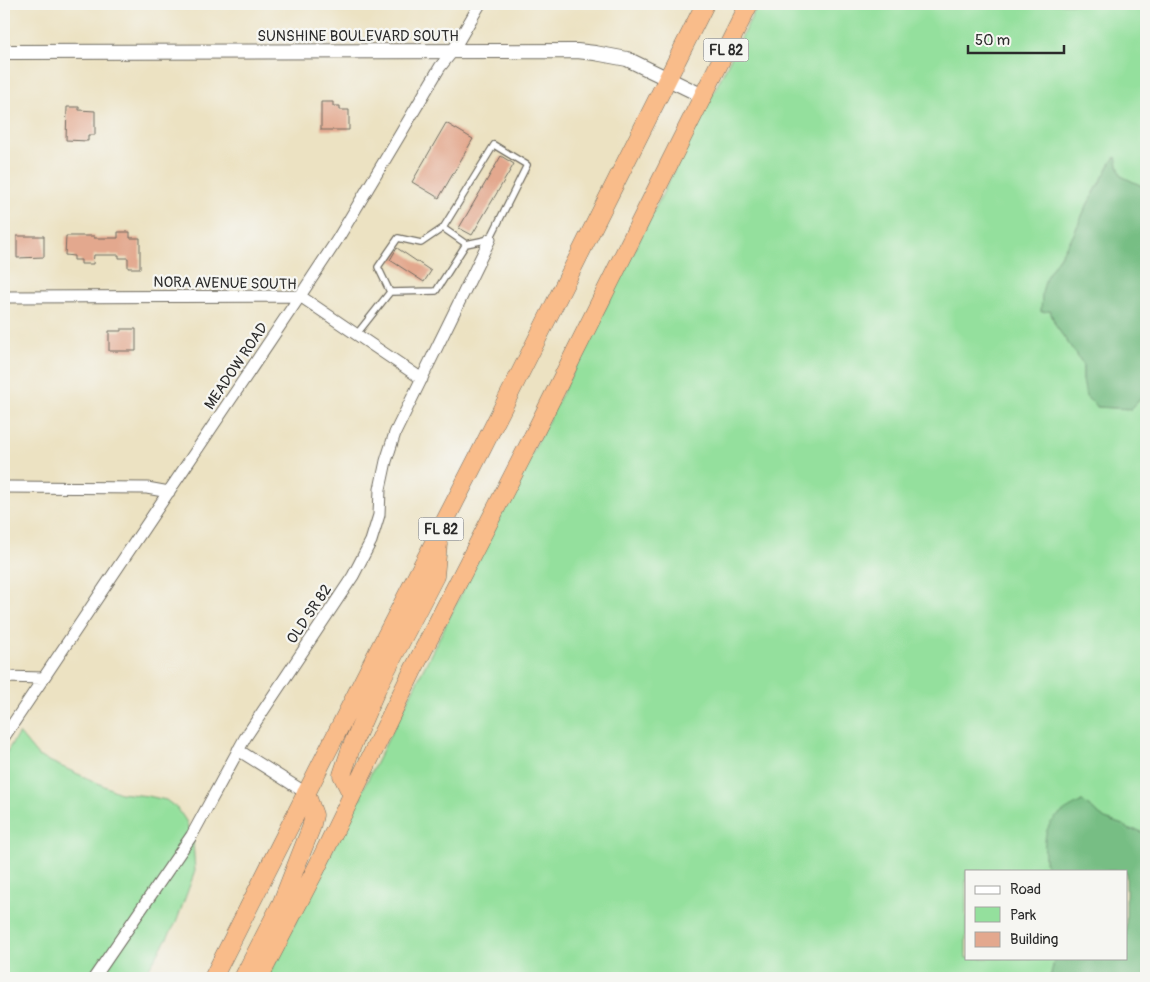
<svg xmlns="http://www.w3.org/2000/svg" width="1150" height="982" font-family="Pangolin,sans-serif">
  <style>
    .green { fill: #94e09d; stroke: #608664 }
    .forest { fill: #77be84; stroke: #517458 }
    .building { fill: #e3a88e }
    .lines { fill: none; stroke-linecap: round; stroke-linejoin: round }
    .service-casing { stroke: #6f6b60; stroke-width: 8 }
    .minor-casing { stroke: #6f6b60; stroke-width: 13 }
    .tertiary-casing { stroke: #6f6b60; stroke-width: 16 }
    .trunk-casing { stroke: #6f6b60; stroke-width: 19 }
    .service { stroke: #fff; stroke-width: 5.5 }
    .minor { stroke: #fff; stroke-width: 11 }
    .tertiary { stroke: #fff; stroke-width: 14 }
    .trunk { stroke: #f9bc8a; stroke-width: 18 }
    .labels { text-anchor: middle; stroke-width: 4.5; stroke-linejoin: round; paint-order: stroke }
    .shield { fill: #f6f6f2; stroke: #686867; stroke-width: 1 }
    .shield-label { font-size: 14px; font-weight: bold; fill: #2b2b2b }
    .street-label { font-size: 15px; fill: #2b2b2b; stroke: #f6f6f2 }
  </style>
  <rect width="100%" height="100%" fill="#f6f6f2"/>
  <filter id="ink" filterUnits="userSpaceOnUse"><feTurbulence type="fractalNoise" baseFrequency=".02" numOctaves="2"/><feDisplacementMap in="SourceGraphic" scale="10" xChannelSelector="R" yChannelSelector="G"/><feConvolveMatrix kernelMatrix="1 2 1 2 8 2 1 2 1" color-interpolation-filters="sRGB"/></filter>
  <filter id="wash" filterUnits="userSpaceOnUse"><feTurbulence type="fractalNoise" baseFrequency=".0096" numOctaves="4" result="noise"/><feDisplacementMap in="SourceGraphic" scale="20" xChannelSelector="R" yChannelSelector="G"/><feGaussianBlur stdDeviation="1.12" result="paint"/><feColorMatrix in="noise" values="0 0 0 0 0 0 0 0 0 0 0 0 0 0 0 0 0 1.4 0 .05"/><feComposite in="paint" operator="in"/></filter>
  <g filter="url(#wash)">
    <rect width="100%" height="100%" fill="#ece2c2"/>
    <path class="green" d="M758,4h388v184l-25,-12 -6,-19 -3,4 -26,46 -13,29 -18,27 -14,48h9l6,15 27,38v16l14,27 34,2 11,-12 4,-3v440l-9,-4h-8l-6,-5 -18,-6 -23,-18 -37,56 1,14h-80v87h89l-5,20h-783l91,-178 4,-2 -2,-3z
      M19,733l19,23 82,37 28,3 18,4 12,9 8,12 7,20 2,30 -19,52 -33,55h-139v-222z"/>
    <path class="forest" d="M1116,157l5,19 25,12v206l-4,3 -11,12 -33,-2 -12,-10 -3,-17v-16l-27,-38 -6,-15 -9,1 1,-19 4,-16 27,-41 13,-29 26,-46z
      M1082,801l23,18 18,6 6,5h8l9,4v144h-96l5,-20h71v-87h-80c-1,-13 -4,-36 4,-47 7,-10 21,-17 32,-23z"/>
    <g id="blocks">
      <path class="building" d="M321,102h12v4h7v4h9v20h-28z
        M67,107h12v3l16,1v24h-7v6l-22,-1z
        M446,123l27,16 -34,59 -27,-16z
        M501,156l13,8 -42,71 -13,-7z
        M118,232h12v6h10v30h-12v-10h-9v-3h-25l-1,9h-12v-4h-7v-4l-9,-1 1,-19h28v2h24z
        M17,236h27v21l-27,1z
        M397,248l34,23 -7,11 -34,-22z
        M121,329h15v22h-27v-20h12z"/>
    </g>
  </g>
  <g filter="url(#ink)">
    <use href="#blocks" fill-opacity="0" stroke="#6f6b60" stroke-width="1"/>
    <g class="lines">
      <defs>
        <path id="service" d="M443,228l23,16
          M356,335l34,-43 46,-1 30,-47 24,-5 37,-74 -33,-20 -51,83 -22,15 -23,-5 -20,29 12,25"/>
        <path id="minor" d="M4,297l296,-1 122,83
          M4,487l143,1 22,4
          M4,677l39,1
          M4,737l296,-441 37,-56 64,-107 39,-66 12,-15 28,-48
          M238,750l68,43
          M94,978l98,-143 53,-97 108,-162 18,-35 8,-26 1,-26 6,-28 9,-28 95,-194"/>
        <path id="tertiary" d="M4,52l573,-1 18,2 32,6 76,37"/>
        <path id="trunk" d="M352,795l-10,-20 9,-27 26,-60 58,-112 3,-32
          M213,978l158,-313 111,-216 223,-445
          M243,978l39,-76 29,-74 3,-13 -8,-22
          M259,978l57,-109 97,-199 117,-228 219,-438"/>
      </defs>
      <use href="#service" class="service-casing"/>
      <use href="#minor" class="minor-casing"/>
      <use href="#tertiary" class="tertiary-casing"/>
      <use href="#trunk" class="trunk-casing"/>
      <use href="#service" class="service"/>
      <use href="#minor" class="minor"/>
      <use href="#tertiary" class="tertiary"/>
      <use href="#trunk" class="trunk"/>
    </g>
  </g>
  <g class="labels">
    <g class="shield">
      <rect x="703.5" y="38.5" width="45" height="23" rx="4"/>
      <rect x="418.5" y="517.5" width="45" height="23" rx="4"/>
    </g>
    <g class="shield-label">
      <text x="726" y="55">FL 82</text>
      <text x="441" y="534">FL 82</text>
    </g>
    <g class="street-label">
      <text x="358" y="41">SUNSHINE BOULEVARD SOUTH</text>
      <text transform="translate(225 283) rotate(1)" y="5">NORA AVENUE SOUTH</text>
      <text transform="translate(236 366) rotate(-56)" y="5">MEADOW ROAD</text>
      <text transform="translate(309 614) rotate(-56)" y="5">OLD SR 82</text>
    </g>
  </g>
  <rect width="1150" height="982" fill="none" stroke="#f6f6f2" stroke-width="20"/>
  <rect x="965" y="870" width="162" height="90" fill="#f6f6f2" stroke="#a5a5a2"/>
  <rect x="975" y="886" width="25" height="8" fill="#ffffff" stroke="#a5a5a2"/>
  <text x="1010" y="894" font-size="15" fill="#2b2b2b">Road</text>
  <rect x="975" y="907" width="25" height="15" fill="#94e09d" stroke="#a5a5a2"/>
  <text x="1010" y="920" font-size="15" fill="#2b2b2b">Park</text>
  <rect x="975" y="932" width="25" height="15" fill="#e3a88e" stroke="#a5a5a2"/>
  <text x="1010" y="944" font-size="15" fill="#2b2b2b">Building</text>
  <path d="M968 45v8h96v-8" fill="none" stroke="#2b2b2b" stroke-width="2.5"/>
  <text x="975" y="45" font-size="15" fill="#2b2b2b" stroke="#f6f6f2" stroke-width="4" paint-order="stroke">50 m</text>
</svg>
